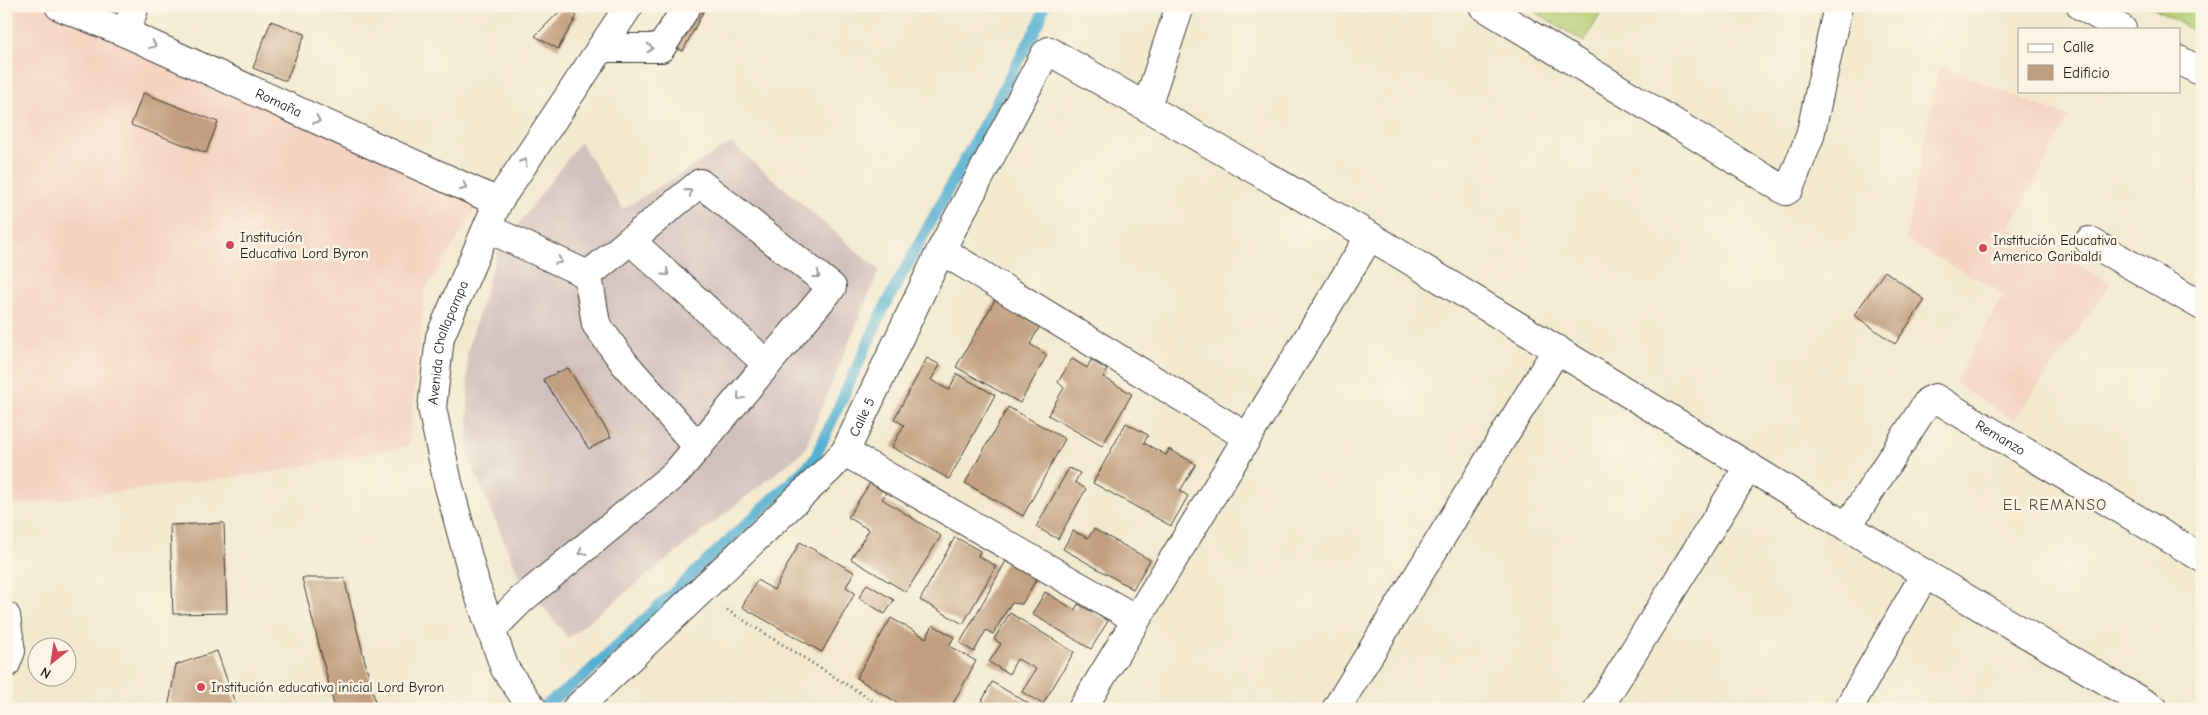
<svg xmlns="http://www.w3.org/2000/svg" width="2208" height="715" font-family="'Comic Neue',sans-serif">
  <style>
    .built { fill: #f5d3c1 }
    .industrial { fill: #d1c0bc }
    .green { fill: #b3cd73; stroke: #687448 }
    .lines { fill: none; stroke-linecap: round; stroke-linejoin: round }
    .stream { stroke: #53afd1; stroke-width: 11 }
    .building { fill: #c19e7e }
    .minor-casing { stroke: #3c3b37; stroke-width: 30 }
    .path { stroke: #3c3b37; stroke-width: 3; stroke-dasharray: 1 4; stroke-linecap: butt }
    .minor { stroke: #fff; stroke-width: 28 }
    .oneway { stroke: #999 }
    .poi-dot { fill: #d1495b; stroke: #fcf5e5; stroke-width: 2 }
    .labels { text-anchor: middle; stroke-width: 5; stroke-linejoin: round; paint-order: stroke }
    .street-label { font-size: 14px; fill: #1c1c1c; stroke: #fcf5e5 }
    .poi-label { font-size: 14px; fill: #1c1c1c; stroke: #fcf5e5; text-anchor: start }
    .quarter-label { font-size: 16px; letter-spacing: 1px; fill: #564a3e; stroke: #fcf5e5 }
  </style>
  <rect width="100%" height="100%" fill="#fcf5e5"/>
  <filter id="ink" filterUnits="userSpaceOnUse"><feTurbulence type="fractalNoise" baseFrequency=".02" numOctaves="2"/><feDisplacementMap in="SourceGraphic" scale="10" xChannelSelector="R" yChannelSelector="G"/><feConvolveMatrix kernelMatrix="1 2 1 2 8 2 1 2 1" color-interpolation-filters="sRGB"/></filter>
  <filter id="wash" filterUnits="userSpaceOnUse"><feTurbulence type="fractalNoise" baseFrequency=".0096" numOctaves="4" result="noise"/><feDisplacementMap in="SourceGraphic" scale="20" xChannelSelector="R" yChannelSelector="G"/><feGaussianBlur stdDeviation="1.12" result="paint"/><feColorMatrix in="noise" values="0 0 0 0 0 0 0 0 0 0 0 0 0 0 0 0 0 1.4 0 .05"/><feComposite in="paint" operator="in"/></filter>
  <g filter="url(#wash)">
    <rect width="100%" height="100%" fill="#f2e9ce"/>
    <path class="built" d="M6,6h39l436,195 -56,88 -16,157 -150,28 -245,31 -8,-40z
      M1939,66l130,51 -59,111 101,55 -97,137 -59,-37 49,-89 -98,-54z"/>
    <path class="industrial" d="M580,142l43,67 108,-66 148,127 -75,181 -236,187 -48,-60 -51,-120 -2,-105 30,-100z"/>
    <path class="green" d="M1526,6h79l-21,36z
      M2151,6h51v30z"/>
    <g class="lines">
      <path class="stream" d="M540,709l41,-30 233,-219 71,-154 155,-285 4,-15"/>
    </g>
    <g id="blocks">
      <path class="building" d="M671,6h35l-23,45 -27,-15z
        M563,8l14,8 -19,33 -23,-13z
        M271,21l34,13 -19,47 -33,-13z
        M143,93l75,29 -12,31 -75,-28z
        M1885,271l40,29 -30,44 -41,-29z
        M996,298l45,26 -11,20 17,11 -27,48 -64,-36z
        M927,358l13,7 -9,15 18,10 8,-16 38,21 -46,84 -57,-32 12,-22 -10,-6z
        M1072,359l15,9 4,-8 16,10 -4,7 29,17 -30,52 -54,-31 16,-27 -6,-6z
        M568,368l43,69 -22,12 -46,-70z
        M1008,407l57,32 -42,77 -58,-33z
        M1126,423l22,12 -4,8 22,12 3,-6 27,15 -16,27 8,5 -17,30 -78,-43z
        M1069,468l11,5 -5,9 11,7 -28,50 -22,-12z
        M870,483l16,10 -4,6 59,37 -35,56 -55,-33 18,-29 -21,-13z
        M224,523l3,90 -54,1 -3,-89z
        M1094,529l56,31 -17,29 -70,-40 10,-18 15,7z
        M955,537l25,14 -2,5 18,10 -33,58 -43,-24z
        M800,542l54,30 -8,15 9,6 -33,59 -80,-45 15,-27 17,10z
        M1006,561l31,17 -15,26 -11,-1 -18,31 -7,-4 -12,22 -14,-9z
        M302,578h42l33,131h-42z
        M867,584l27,16 -9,14 -26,-16z
        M1045,592l30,18 3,-6 30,17 -17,28 -59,-35z
        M1010,613l64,39 -31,52 -21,-12 14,-23 -19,-10 -8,15 -20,-12 12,-18 -7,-5z
        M891,618l35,20 7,-13 21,12 -5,9 27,15 -26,48h-42l-52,-31z
        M217,651l20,58h-69l8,-44z
        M992,682l46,27h-52l2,-5 -6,-3z"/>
    </g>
  </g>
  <g filter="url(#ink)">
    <use href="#blocks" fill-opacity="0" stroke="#3c3b37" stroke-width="1"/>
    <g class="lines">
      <defs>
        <g id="minor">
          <path id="s1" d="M59,6l67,27 372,169"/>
          <path d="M1483,6l303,185 3,-2 21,-53 28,-130"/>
          <path d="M2081,6l41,23"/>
          <path d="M126,33l9,-27"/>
          <path d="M601,48h60l26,-42"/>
          <path d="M2179,60l23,12"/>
          <path d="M1147,106l33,-100"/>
          <path d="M487,228l101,47 112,-92 132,104 -156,186 -155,127 -30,30"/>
          <path d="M630,240l137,124"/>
          <path d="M2089,241l113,65"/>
          <path d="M941,250l306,187"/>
          <path d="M588,275l8,49 29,40 73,83"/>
          <path d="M845,452l291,167"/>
          <path id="s2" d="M1847,527l81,-126 7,-3 267,160"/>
          <path d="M6,616l5,35 -5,13"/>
          <path id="s3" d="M533,709l-28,-40 -29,-82 -28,-104 -16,-75 8,-71 58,-135 131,-196"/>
          <path id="s4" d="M576,709l254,-241 15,-16 96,-202 104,-196 4,-3 321,185 555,338 229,135"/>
          <path d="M1082,709l288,-473"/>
          <path d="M1336,709l221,-360"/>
          <path d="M1598,709l151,-243"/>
          <path d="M1848,709l77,-135"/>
        </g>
      </defs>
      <use href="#minor" class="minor-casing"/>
      <path class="path" d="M727,610l159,99"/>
      <use href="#minor" class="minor"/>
    </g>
    <defs><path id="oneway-chevron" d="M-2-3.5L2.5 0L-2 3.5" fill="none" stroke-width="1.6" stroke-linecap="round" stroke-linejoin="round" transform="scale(1.25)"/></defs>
    <g class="oneway">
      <use href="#oneway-chevron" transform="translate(153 45) rotate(25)"/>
      <use href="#oneway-chevron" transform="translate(650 48)"/>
      <use href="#oneway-chevron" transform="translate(317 120) rotate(25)"/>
      <use href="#oneway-chevron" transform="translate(524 162) rotate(-57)"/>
      <use href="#oneway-chevron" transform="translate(464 187) rotate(25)"/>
      <use href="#oneway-chevron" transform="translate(689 192) rotate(-39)"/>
      <use href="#oneway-chevron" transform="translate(559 261) rotate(26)"/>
      <use href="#oneway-chevron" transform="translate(666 273) rotate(42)"/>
      <use href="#oneway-chevron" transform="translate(817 275) rotate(38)"/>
      <use href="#oneway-chevron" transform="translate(740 397) rotate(130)"/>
      <use href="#oneway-chevron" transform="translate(582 552) rotate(141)"/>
    </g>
  </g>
  <g class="poi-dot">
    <circle cx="230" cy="245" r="5"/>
    <circle cx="1983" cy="248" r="5"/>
    <circle cx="201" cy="687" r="5"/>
  </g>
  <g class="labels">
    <g class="street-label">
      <text dy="5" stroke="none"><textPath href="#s1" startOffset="240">Romaña</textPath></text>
      <text dy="5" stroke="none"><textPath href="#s3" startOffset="388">Avenida Challapampa</textPath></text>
      <text dy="5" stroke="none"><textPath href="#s4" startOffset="411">Calle 5</textPath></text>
      <text dy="5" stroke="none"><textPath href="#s2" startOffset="234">Remanzo</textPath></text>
    </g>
    <g class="poi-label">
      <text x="240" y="242">Institución<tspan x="240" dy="16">Educativa Lord Byron</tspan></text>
      <text x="1993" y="245">Institución Educativa<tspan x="1993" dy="16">Americo Garibaldi</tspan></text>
      <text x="211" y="692">Institución educativa inicial Lord Byron</text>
    </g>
    <g class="quarter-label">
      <text x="2055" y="510">EL REMANSO</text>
    </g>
  </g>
  <rect width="2208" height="715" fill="none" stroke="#fcf5e5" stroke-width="25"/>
  <rect x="2018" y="28" width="162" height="65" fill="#fcf5e5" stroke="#a29e95"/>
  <rect x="2028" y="44" width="25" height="8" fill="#ffffff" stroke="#a29e95"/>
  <text x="2063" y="52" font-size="15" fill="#1c1c1c">Calle</text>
  <rect x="2028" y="65" width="25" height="15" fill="#c19e7e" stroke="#a29e95"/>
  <text x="2063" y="78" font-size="15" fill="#1c1c1c">Edificio</text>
  <g transform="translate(52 662) rotate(210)"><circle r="24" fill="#fcf5e5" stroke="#a29e95"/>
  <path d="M0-4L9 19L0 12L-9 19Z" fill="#d1495b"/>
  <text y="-8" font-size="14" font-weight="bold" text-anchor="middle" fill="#1c1c1c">N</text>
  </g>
</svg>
